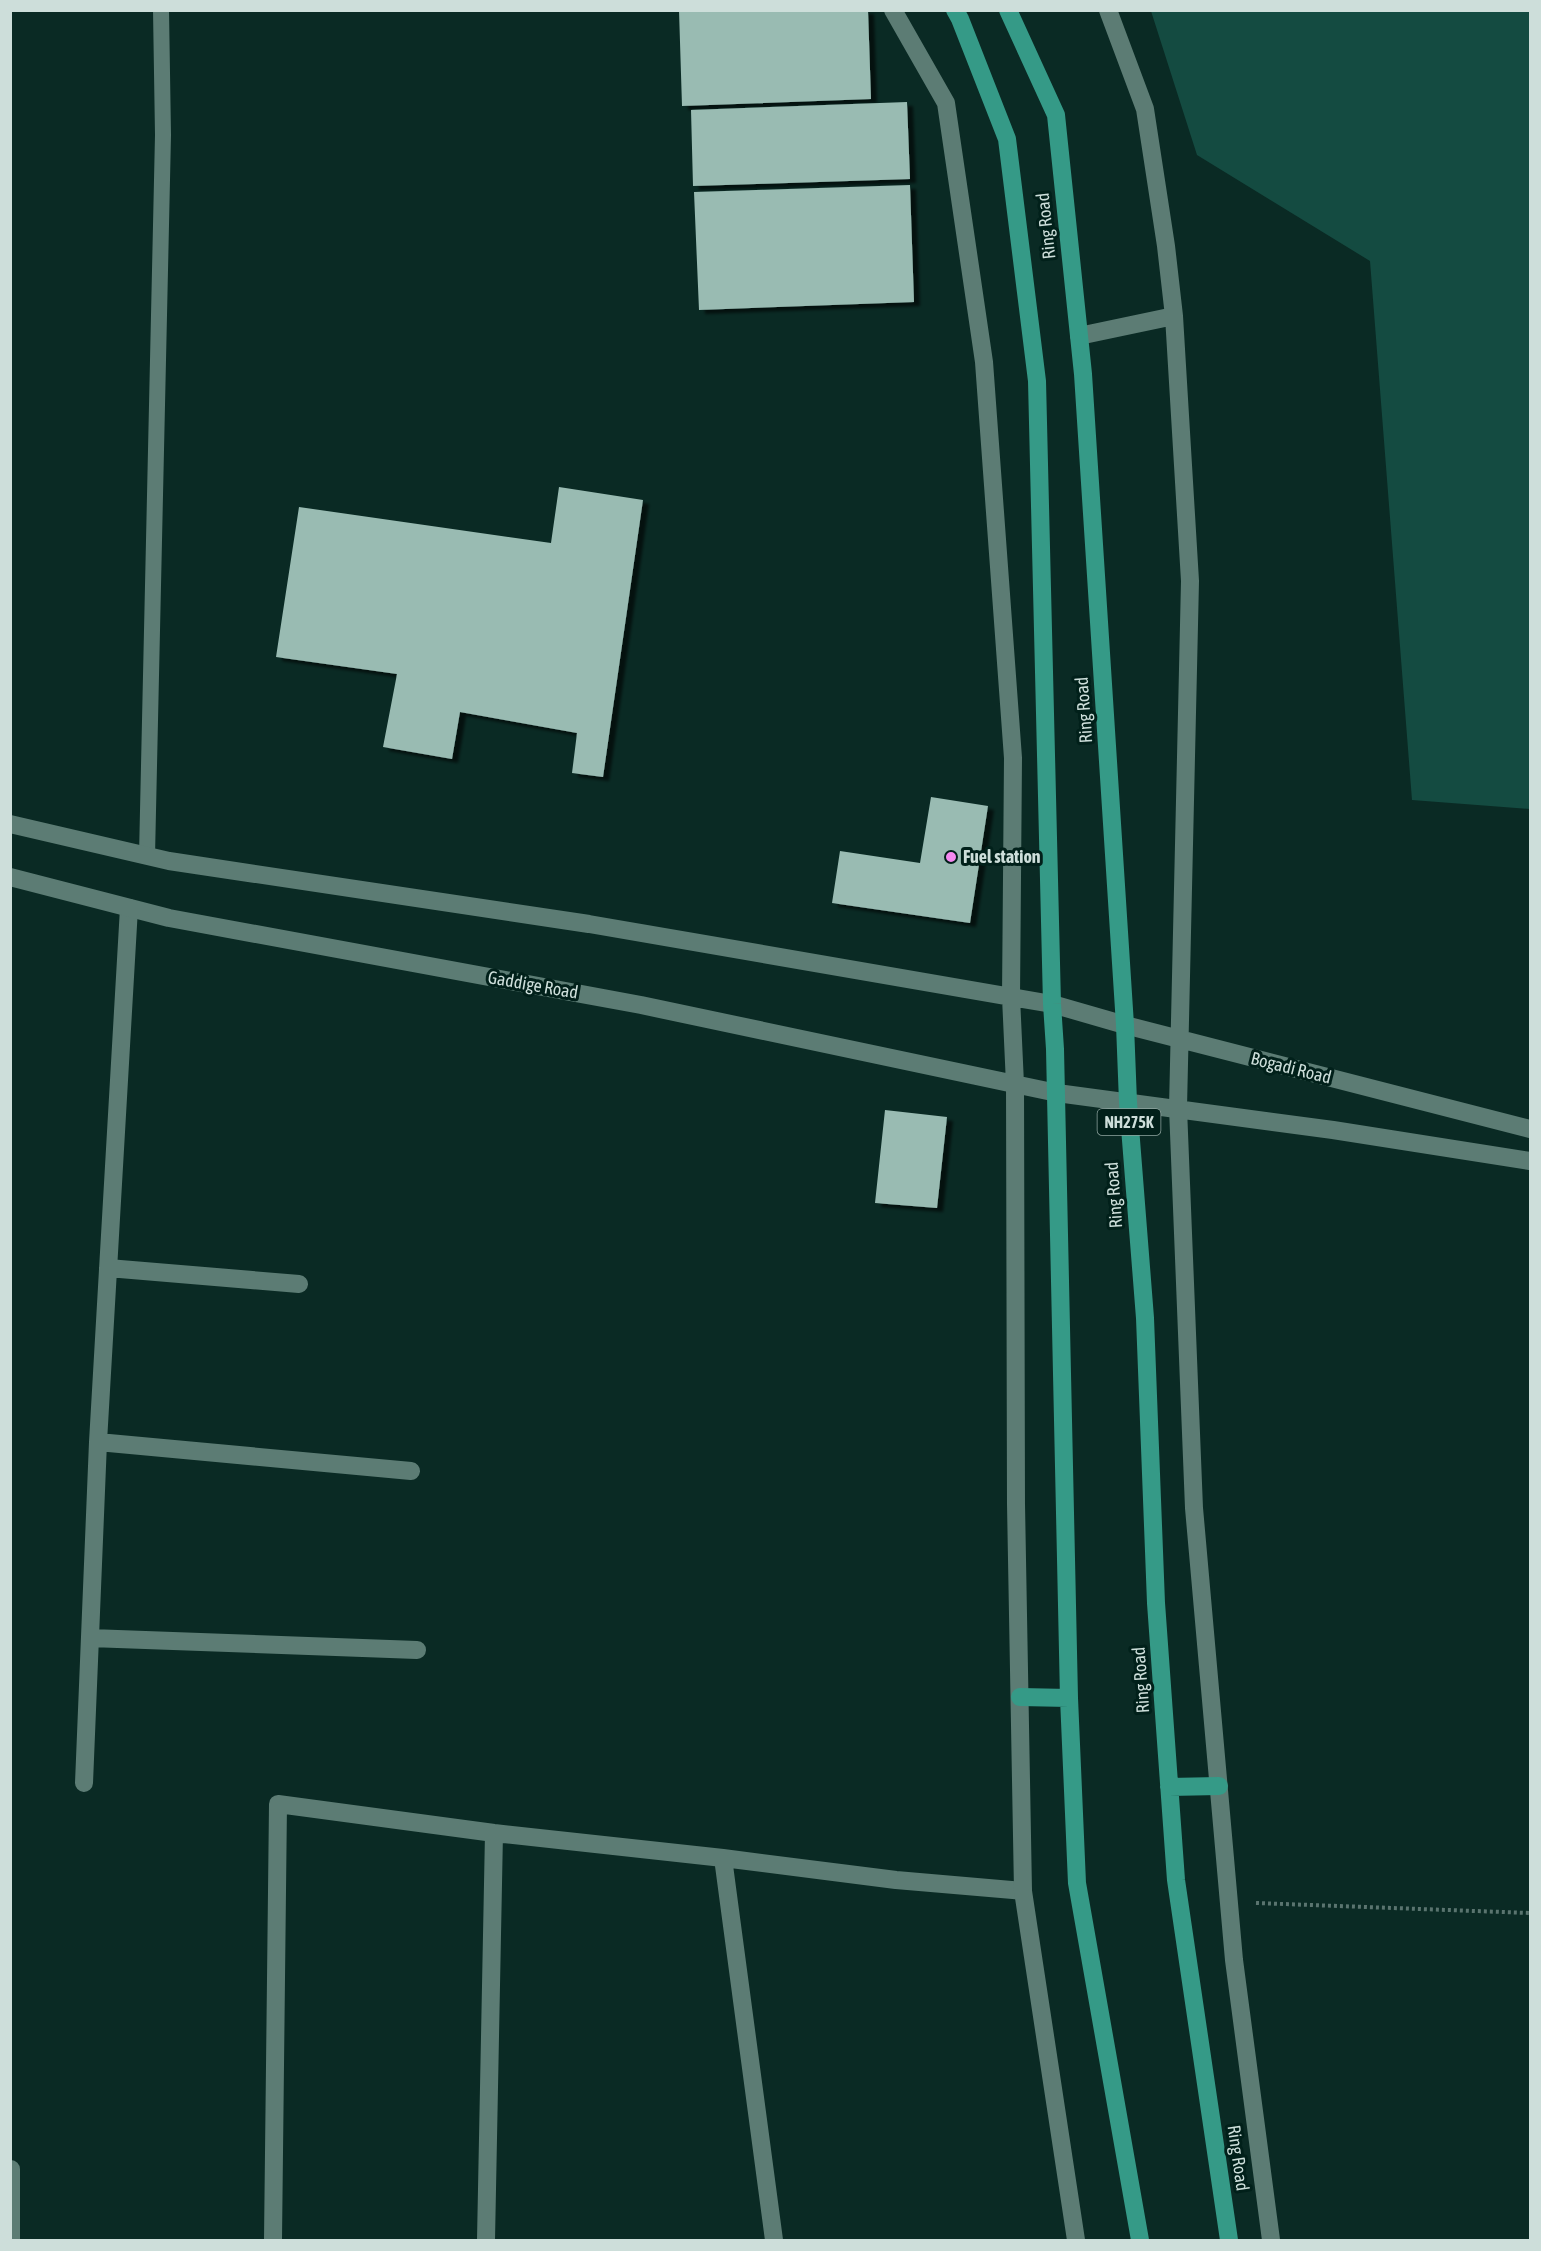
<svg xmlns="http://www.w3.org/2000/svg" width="1541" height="2251" font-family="'Asap Condensed',sans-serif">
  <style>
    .green { fill: #144b41 }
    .building { fill: #99bbb2; filter: url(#shadow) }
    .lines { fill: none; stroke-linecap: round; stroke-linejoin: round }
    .path { stroke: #5a746f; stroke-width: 4; stroke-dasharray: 3 3; stroke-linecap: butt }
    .lane { stroke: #5c7c74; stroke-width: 16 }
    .street { stroke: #5c7c74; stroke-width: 18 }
    .secondary { stroke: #5c7c74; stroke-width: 18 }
    .highway { stroke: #359a87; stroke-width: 18 }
    .poi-dot { fill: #f489f0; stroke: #01201a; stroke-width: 2 }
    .labels { text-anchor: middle; stroke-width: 6; stroke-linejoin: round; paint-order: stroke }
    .shield { fill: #01201a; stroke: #90a5a0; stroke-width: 1.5 }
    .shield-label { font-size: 16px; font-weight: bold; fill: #cddeda }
    .street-label { font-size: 18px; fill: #cddeda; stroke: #01201a }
    .poi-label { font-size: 18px; font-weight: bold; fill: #cddeda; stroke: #01201a; text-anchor: start }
  </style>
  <defs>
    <filter id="shadow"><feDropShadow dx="6" dy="4" stdDeviation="1.5" flood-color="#0009"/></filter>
  </defs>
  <rect width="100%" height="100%" fill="#0a2a24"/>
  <path class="green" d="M1151,11h379v798l-118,-9 -42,-539 -173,-106z"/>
  <path class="building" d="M679,10h189l3,89 -189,7z
    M907,102l3,77 -217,7 -2,-76z
    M910,185l4,117 -215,8 -5,-118z
    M559,487l84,13 -40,277 -31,-4 5,-40 -117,-21 -8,47 -69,-12 14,-73 -121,-17 23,-150 252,36z
    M931,797l57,9 -18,117 -138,-20 8,-52 80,12z
    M885,1110l62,7 -10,91 -62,-5z"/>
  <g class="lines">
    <path class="path" d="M1256,1903l274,10"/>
    <path class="lane" d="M147,856l16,-721 -2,-125"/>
    <path class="street" d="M108,1268l191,16
      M98,1442l313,29
      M90,1638l327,12
      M84,1783l14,-341 31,-534
      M723,1858l51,382
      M11,2169v71
      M273,2240l5,-436 216,29 229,25 173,22 127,11
      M486,2240l8,-407"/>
    <path class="secondary" d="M893,10l53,93 38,259 29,396 -2,239 4,87 1,420 7,387 53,349
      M1108,10l37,99 21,137 8,70 16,265 -12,527 16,400 40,452 37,280
      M1079,336l95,-20
      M10,824l159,37 420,63 463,80 73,21 405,104
      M10,877l159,41 472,87 416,88 276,37 197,31"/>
    <path class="highway" d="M955,10l5,9 47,120 30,242 15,623 3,45 14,649 8,185 63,357
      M1008,10l48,105 27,259 42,651 3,77 17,216 11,285 20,277 53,360
      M1020,1697l49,1
      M1169,1787l50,-1"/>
  </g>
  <circle class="poi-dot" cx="951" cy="857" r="6"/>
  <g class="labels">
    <rect class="shield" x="1097.5" y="1109" width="63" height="26" rx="4.5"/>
    <g class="shield-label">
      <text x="1129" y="1128">NH275K</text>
    </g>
    <g class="street-label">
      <text transform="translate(1046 226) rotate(-96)" y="6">Ring Road</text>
      <text transform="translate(1084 710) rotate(-94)" y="6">Ring Road</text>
      <text transform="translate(533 985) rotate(10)" y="6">Gaddige Road</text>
      <text transform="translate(1291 1068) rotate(14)" y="6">Bogadi Road</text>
      <text transform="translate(1114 1195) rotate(-94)" y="6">Ring Road</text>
      <text transform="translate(1141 1680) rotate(-94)" y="6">Ring Road</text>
      <text transform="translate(1238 2158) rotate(82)" y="6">Ring Road</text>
    </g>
    <g class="poi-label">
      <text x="963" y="863">Fuel station</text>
    </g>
  </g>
  <rect width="1541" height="2251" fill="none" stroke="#cddeda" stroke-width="24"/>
</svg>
